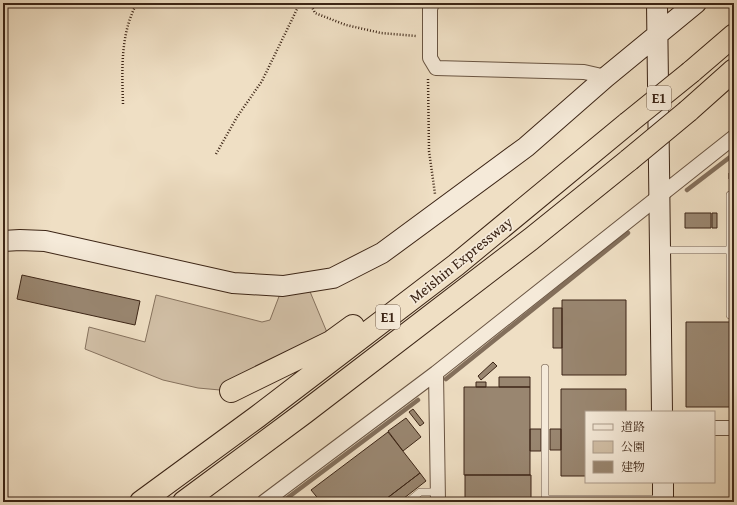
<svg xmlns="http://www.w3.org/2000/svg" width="737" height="505" font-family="'Gentium Book Plus','Noto Serif JP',serif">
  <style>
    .green { fill: #d1bfa6; stroke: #86725e }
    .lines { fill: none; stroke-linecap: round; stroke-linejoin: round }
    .stream { stroke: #836f5b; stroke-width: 4.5 }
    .building { fill: #998670; stroke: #3c2516 }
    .lane-casing { stroke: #695442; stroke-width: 8 }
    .street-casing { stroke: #695442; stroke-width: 16 }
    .secondary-casing { stroke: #3c2516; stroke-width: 22 }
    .highway-casing { stroke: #3c2516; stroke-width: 24 }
    .path { stroke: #3c2516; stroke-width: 2.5; stroke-dasharray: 1 2; stroke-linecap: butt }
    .lane { stroke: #f5ead9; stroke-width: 7 }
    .street { stroke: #f5ead9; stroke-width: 14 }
    .secondary { stroke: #f5ead9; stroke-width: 20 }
    .highway { stroke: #efdfc4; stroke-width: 22 }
    .highway-bridge-casing { stroke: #3c2516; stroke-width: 24; stroke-linecap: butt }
    .highway-bridge { stroke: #efdfc4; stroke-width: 22 }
    .labels { text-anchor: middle; stroke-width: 3.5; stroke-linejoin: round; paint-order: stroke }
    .shield { fill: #f5ead9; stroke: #746050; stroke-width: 1 }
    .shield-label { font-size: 14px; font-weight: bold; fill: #3c2516 }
    .street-label { font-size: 15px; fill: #3c2516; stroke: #f5ead9 }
  </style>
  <rect width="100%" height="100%" fill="#efdfc4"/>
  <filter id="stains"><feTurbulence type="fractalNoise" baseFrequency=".005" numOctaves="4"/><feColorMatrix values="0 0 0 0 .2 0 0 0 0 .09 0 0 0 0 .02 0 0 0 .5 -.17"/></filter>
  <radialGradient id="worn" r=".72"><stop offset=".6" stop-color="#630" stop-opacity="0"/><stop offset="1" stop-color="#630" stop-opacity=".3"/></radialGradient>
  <path class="green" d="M306,282l25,60 -100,49 -33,-3 -35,-8 -78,-31 4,-22 56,15 11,-47 106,27 8,-2 13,-34z"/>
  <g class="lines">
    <path class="stream" d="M687,190l47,-36
      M446,379l182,-146
      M732,416h2
      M282,502l136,-102
      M734,502l-1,-66h1"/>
  </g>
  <path class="building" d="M729,173h5v6h-5z
    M685,213h26v15h-26z
    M712,213h5v15h-5z
    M22,275l118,26 -5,24 -118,-26z
    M562,300h64v75h-64z
    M553,308h9v40h-9z
    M686,322h48v85h-48z
    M493,362l4,4 -16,14 -3,-4z
    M499,377h31v10h-31z
    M476,382h10v5h-10z
    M464,387h66v88h-66z
    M561,389h65v23h-40v64h-25z
    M413,409l11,14 -4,3 -11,-14z
    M406,418l15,19 -18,14 -15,-20z
    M530,429h11v22h-11z
    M550,429h11v21h-11z
    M388,432l32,41 -38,29h-61l-10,-12z
    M420,473l6,8 -27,21h-17z
    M465,475h66v27h-66z"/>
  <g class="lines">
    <defs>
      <path id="lane" d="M660,250h70
        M730,315v-120h4
        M545,368v131h117
        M408,502l12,-10h18"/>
      <path id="street" d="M432,3l-2,6v49l6,10 148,4 22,5
        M436,373l2,129
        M714,428h20
        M264,502l172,-129 298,-236"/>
      <path id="secondary" d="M657,3l5,409
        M3,241l17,-1 25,1 188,42 50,3 50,-8 49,-25 144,-106 80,-70 90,-74
        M663,482v20"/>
      <path id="highway" d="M691,72l43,-37
        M688,111l46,-41
        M231,391l100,-49 22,-16
        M141,502l116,-85 199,-152 172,-142
        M184,502l120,-89 193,-148 34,-26 98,-79"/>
    </defs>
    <use href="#lane" class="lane-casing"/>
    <use href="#street" class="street-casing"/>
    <use href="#secondary" class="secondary-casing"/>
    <use href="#highway" class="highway-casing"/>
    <path class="path" d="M310,3l5,10 31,12 35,8 35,3
      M428,79l1,72 6,43
      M123,104c-1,-34 -3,-70 14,-101
      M216,154l21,-37 25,-36 38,-78"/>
    <use href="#lane" class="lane"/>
    <use href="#street" class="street"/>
    <use href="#secondary" class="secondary"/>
    <use href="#highway" class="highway"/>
    <defs>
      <path id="highway-bridge" d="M628,123l63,-51
        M629,160l59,-49"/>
    </defs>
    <use href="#highway-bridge" class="highway-bridge-casing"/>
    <use href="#highway-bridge" class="highway-bridge"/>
  </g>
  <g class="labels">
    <g class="shield">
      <rect x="647" y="86" width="24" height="24" rx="3"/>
      <rect x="376" y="305" width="24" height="24" rx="3"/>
    </g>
    <g class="shield-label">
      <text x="659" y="103">E1</text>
      <text x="388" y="322">E1</text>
    </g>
    <g class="street-label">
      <text transform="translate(461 260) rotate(-39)" y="5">Meishin Expressway</text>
    </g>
  </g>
  <rect width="737" height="505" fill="none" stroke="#efdfc4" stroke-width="16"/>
  <rect x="4" y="4" width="729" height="497" fill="none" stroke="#3c2516" stroke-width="2"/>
  <rect x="8" y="8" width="721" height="489" fill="none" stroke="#3c2516"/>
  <rect x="585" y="411" width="130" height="72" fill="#f5ead9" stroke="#ab9b8b"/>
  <rect x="593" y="424" width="20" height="6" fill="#f5ead9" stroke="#ab9b8b"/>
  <text x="621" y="431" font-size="12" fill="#3c2516">道路</text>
  <rect x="593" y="441" width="20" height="12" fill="#d1bfa6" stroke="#ab9b8b"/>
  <text x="621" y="451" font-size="12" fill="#3c2516">公園</text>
  <rect x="593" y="461" width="20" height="12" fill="#998670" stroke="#ab9b8b"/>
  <text x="621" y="471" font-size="12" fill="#3c2516">建物</text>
  <rect width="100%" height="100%" filter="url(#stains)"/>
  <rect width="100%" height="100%" fill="url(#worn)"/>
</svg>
